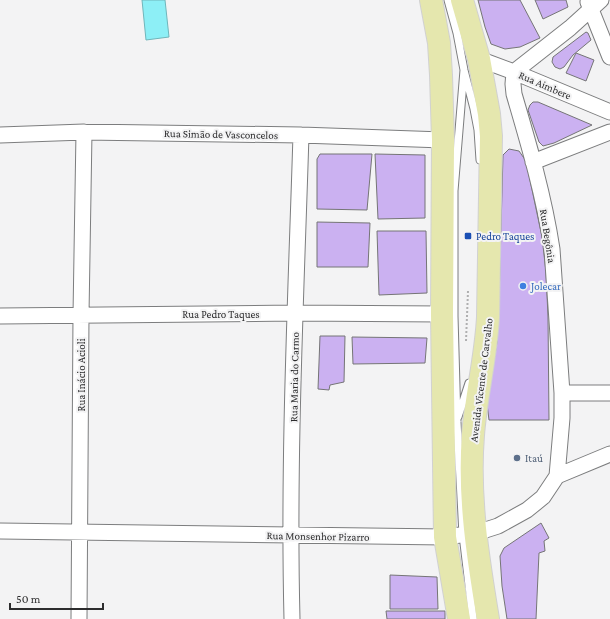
<svg xmlns="http://www.w3.org/2000/svg" width="610" height="619" font-family="'Crimson Pro',serif">
  <style>
    .water { fill: #8deff6; stroke: #70b5ba }
    .building { fill: #cbb1f1; stroke: #757576 }
    .lines { fill: none; stroke-linecap: round; stroke-linejoin: round }
    .lane-casing { stroke: #7c7d7e; stroke-width: 9 }
    .street-casing { stroke: #7c7d7e; stroke-width: 17 }
    .primary-casing { stroke: #d1d1d1; stroke-width: 24 }
    .path { stroke: #afafb0; stroke-width: 2; stroke-dasharray: 2 2; stroke-linecap: butt }
    .lane { stroke: #fff; stroke-width: 7 }
    .street { stroke: #fff; stroke-width: 15 }
    .primary { stroke: #e5e7ae; stroke-width: 22 }
    .transit-dot { fill: #1a4fb4; stroke: #f3f3f4; stroke-width: 1.5 }
    .shop-dot { fill: #3f7fe0; stroke: #f3f3f4; stroke-width: 1.5 }
    .service-dot { fill: #5c6f8a; stroke: #f3f3f4; stroke-width: 1.5 }
    .labels { text-anchor: middle; stroke-width: 4; stroke-linejoin: round; paint-order: stroke }
    .street-label { font-size: 11px; fill: #2d2d2e; stroke: #f3f3f4 }
    .transit-label { font-size: 11px; fill: #164399; stroke: #f3f3f4; text-anchor: start }
    .shop-label { font-size: 11px; fill: #366cbe; stroke: #f3f3f4; text-anchor: start }
    .service-label { font-size: 11px; fill: #4e5e75; stroke: #f3f3f4; text-anchor: start }
  </style>
  <rect width="100%" height="100%" fill="#f3f3f4"/>
  <path class="water" d="M142,0h23l4,37 -23,3z"/>
  <path class="building" d="M478,0h42l20,38 -20,9 -15,2 -14,-5 -6,-17z
    M535,0h31l2,7 -25,12z
    M586,32l2,1 3,7 -18,15 -9,12 -4,2 -5,-2 -3,-5 1,-5z
    M576,53l18,7 -8,21 -20,-8z
    M533,102h5l54,23 -38,18 -11,3 -4,-4 -11,-32 2,-5z
    M509,149l10,2 7,10 16,76 4,35 2,45 1,103h-60l-2,-16 10,-62 2,-41 4,-146z
    M320,154h52l-5,56 -50,-1v-50z
    M375,154l50,1v63l-47,1z
    M317,222l53,1 -2,44h-51z
    M377,231h49l1,62 -48,2z
    M320,336h25l-1,46 -14,3 -1,5 -11,-1z
    M352,337l75,1 -2,25 -72,1z
    M541,523l8,15 -5,3 1,10 -6,2 -3,66h-29l-5,-33 -2,-30 4,-8z
    M390,575l47,2 1,32h-48z
    M386,611h59v8h-58z"/>
  <g class="lines">
    <defs>
      <path id="lane" d="M448,0l9,33 7,37 10,39 4,21 2,30
        M464,70l-10,121v125l3,106 6,113 10,84
        M458,417l11,-34"/>
      <path id="street" d="M588,2l22,55
        M479,59l35,13 96,40
        M514,72l-1,12 1,10c15,51 30,102 38,155l10,144v25l-5,58
        M514,72l56,-44 31,-28
        M0,135l84,-3 217,3 142,5
        M533,162l77,-30
        M0,316l295,-3 147,1
        M562,393h48
        M0,531l445,6 31,-4 22,-7 29,-16 16,-13 14,-21 53,-22
        M79,619l2,-304 3,-183
        M292,619c-4,-161 4,-323 9,-484"/>
      <path id="primary" d="M431,0l8,43 2,32 2,65 -1,174 3,223 14,82
        M462,0l17,59 10,55 2,22 -3,181c-2,40 -12,78 -15,118 -5,61 5,124 15,184"/>
    </defs>
    <use href="#lane" class="lane-casing"/>
    <use href="#street" class="street-casing"/>
    <use href="#primary" class="primary-casing"/>
    <path class="path" d="M466,341l2,-50"/>
    <use href="#lane" class="lane"/>
    <use href="#street" class="street"/>
    <use href="#primary" class="primary"/>
  </g>
  <rect class="transit-dot" x="464" y="232" width="8" height="8" rx="2"/>
  <circle class="shop-dot" cx="523" cy="286" r="4"/>
  <circle class="service-dot" cx="517" cy="458" r="4"/>
  <g class="labels">
    <g class="street-label">
      <text transform="translate(545 85) rotate(23)" y="4">Rua Aimbere</text>
      <text transform="translate(221 134) rotate(1)" y="4">Rua Simão de Vasconcelos</text>
      <text transform="translate(548 236) rotate(81)" y="4">Rua Begônia</text>
      <text x="221" y="318">Rua Pedro Taques</text>
      <text transform="translate(81 375) rotate(-90)" y="4">Rua Inácio Acioli</text>
      <text transform="translate(294 377) rotate(-89)" y="4">Rua Maria do Carmo</text>
      <text transform="translate(481 380) rotate(-83)" y="4">Avenida Vicente de Carvalho</text>
      <text transform="translate(318 536) rotate(1)" y="4">Rua Monsenhor Pizarro</text>
    </g>
    <g class="transit-label">
      <text x="476" y="240">Pedro Taques</text>
    </g>
    <g class="shop-label">
      <text x="531" y="290">Jolecar</text>
    </g>
    <g class="service-label">
      <text x="525" y="462">Itaú</text>
    </g>
  </g>
  <path d="M10 603v6h93v-6" fill="none" stroke="#2d2d2e" stroke-width="2"/>
  <text x="16" y="603" font-size="12" fill="#2d2d2e" stroke="#f3f3f4" stroke-width="3" paint-order="stroke">50 m</text>
</svg>
